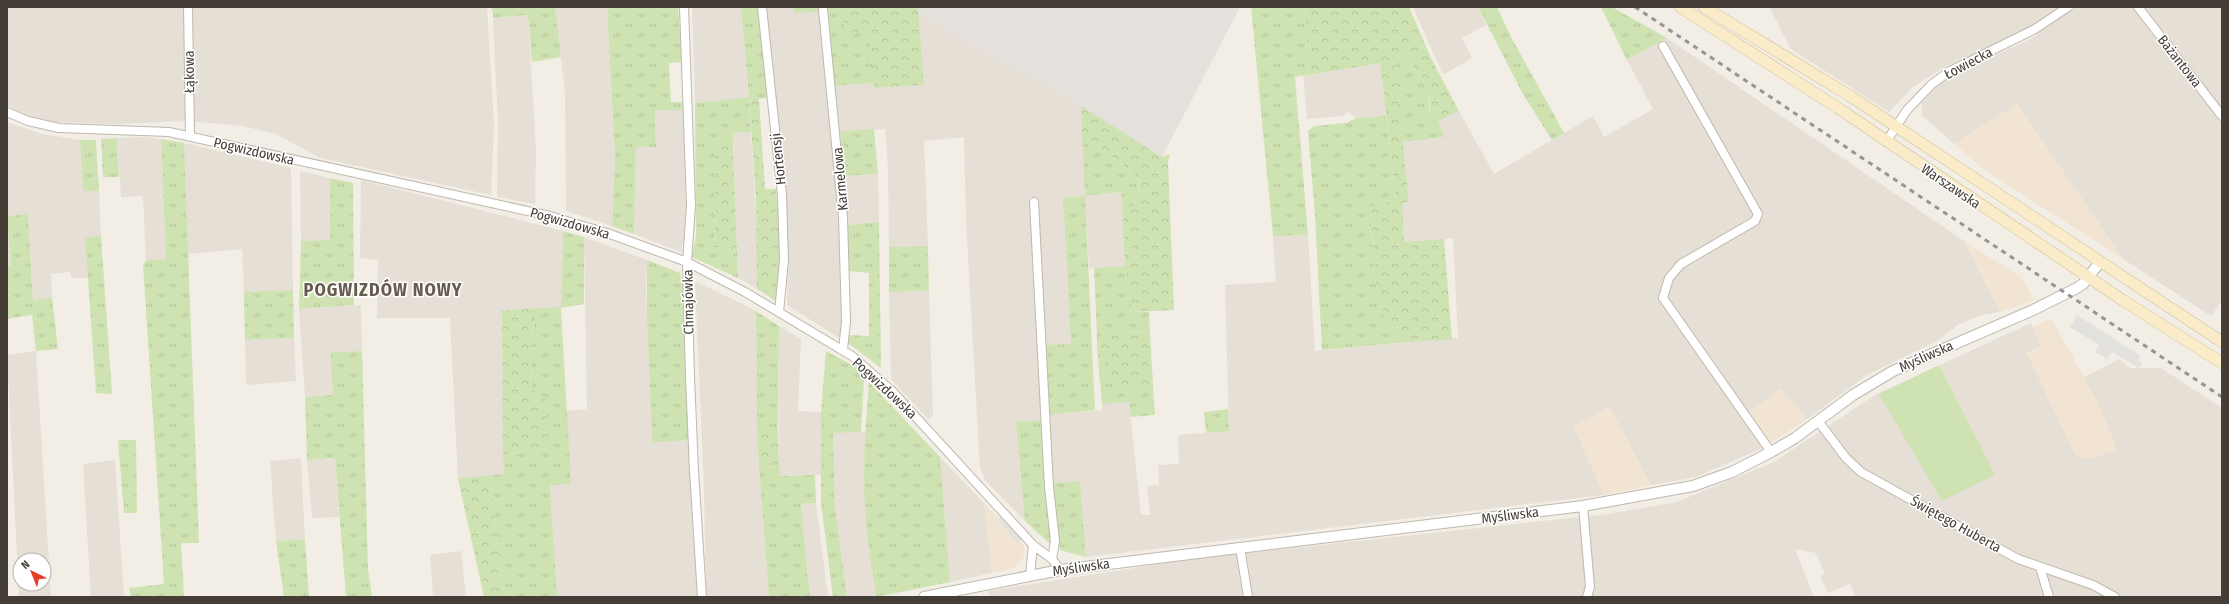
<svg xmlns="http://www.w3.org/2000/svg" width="2229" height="604" font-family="'Fira Sans Condensed',sans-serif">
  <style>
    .residential { fill: #e5dfd5; fill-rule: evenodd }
    .commercial { fill: #f2e4d3 }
    .industrial { fill: #e4e0db }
    .grass { fill: url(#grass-tufts) }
    .forest { fill: url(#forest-crowns) }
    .pitch { fill: #cfe3b2 }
    .parking { fill: #e3e1de }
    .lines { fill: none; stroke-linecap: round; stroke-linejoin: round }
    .minor-casing { stroke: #bfb8ad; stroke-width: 10 }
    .tertiary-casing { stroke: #bfb8ad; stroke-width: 12 }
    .secondary-casing { stroke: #cebe99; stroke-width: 12 }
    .minor { stroke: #fff; stroke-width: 8 }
    .tertiary { stroke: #fff; stroke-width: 10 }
    .secondary { stroke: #faecc8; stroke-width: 11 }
    .rail { stroke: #959595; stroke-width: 3; stroke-dasharray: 5 5; stroke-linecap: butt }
    .labels { text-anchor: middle; stroke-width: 3; stroke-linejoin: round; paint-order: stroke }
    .street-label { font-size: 14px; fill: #443e36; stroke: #fff }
    .district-label { font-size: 18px; font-weight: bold; letter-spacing: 1px; fill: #665b4e; stroke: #fff }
  </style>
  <defs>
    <pattern id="grass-tufts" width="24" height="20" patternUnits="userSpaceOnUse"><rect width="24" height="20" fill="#cfe3b2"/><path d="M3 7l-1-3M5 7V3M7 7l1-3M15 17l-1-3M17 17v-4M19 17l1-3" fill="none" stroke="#b3c49a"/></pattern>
    <pattern id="forest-crowns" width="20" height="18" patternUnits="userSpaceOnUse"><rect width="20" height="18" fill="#cfe3b2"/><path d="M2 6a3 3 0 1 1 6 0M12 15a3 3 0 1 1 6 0" fill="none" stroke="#b3c49a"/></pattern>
  </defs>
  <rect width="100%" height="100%" fill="#f2eee6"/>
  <path class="residential" d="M7,7h480l7,119 -3,69 -171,-37 -44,-24 -33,-8 -55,-5 -74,3 -58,-2 -30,-7 -19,-10z
    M555,7h52l8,152 -3,67 -46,-15 -1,-119z
    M692,7h49l8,90 -54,6z
    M767,7h26l2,7 24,-3 10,79 7,85 6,102v58l-4,2 -51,-32 1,-60 -3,-53z
    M1413,7h65l8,18 -24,13 10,20 -29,17z
    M1769,7h290l-29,21 -82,37 -35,22 -24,25 -98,-63z
    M2075,7h147v294l-11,15 -88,-57 -106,-155 -63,40 -32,-29v-13l22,-22 88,-42z
    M918,14l119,65 44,27 4,90 36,-4 4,74 -36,2 -4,-72 -22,2 8,146 -34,2 5,74 -26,2 9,99 -40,-41 -5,-12 -14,-247 -2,-84 -40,4 4,105 -39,1 -1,-79 -3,-39 -45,2 -6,-45 40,-3v5l50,-3z
    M528,15l8,135 -1,54 -37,-7 -1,-5 1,-69 -5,-105z
    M1667,38l297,203 36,71 -18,3 -23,9 -22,17 -70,34 -61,45 -10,-15 -16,-16 -38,29 21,30 -67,29 -45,8 -42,-78 -35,20 30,68 -518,62 -6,-76 -27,2 -4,-68 53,-5v-6l27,-2 12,113h9l-3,-29 12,-1 -1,-20 21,-1 -1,-29 51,-4 -4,-146 51,-3 -3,-46 35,-1 7,116 143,-13 -5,-100 -49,4 -2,-39 7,-2 -7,-59 43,-5 -7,-16 21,-10 35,63 99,-58 11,21 49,-28 -26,-49z
    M1380,62l6,54 -30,2 -8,-7 -4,5 -37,3 -4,-43z
    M655,110h29l2,118 -5,24 -47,-18 2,-87h20z
    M7,122l35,12 38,6 3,51h16l2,45 -16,1 3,41h-16l-2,-6 -19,2 1,23 -19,4 -5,-87 -21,2 4,50h-4z
    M751,132l7,117 -1,40 -19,-11 -5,-145z
    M142,137l19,2 5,120 -20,1 -3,-64 -22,1 -4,-59z
    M184,143l107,25 2,122 -49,2 -2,-43 -54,5z
    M300,171l30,7v63h-29z
    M878,174l1,48 -32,3 -3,-49z
    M361,180l202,51 -2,77 -59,4 2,162 -46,5 -8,-161h-73l1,-58 -18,-2z
    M584,237l63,23 -1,32 6,151 37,-3 9,157h-141l-7,-112 21,-2 -5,-72 21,-2z
    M695,281l61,30 2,144 11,142h-63l-2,-109z
    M929,291l4,125 -5,3 -37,-40 -2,-87z
    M361,305l1,46 -32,1 3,43 -28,2 -6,-88z
    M2031,323l10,23 -14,7 80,70 -24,-45 36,-19 11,9h31l61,40v189h-367l-5,-13 -22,9 -8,-17 5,-2 -9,-21 -21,-4 19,48h-824l-2,-6 211,-33 410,-44 68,-12 97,-40 101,-67z
    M779,326l22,13 -3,72 23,1v63l-42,1z
    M294,338l2,43 -50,4 -1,-45z
    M36,351l15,246h-32l-12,-242zM20,560h24v24h-24z
    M833,432h32l1,90 10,75h-29l-12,-91z
    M940,457l44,46 8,70 -42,9z
    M301,458l4,81 -29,2 -6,-80z
    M335,458l4,59 -27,1 -5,-58z
    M115,460l9,137h-33l-8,-133z
    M816,503l12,94h-18l-9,-93z
    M461,551l5,46h-33l-3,-42z"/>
  <path class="commercial" d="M2017,104l23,33 83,122 -136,-87 -33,-28z
    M1964,241l57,36 13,23 -34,12z
    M2051,318l47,84 19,47 -26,10 -15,-2 -49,-103 14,-8 -8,-19z
    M1780,389l16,16 10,15 -43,28 -21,-30z
    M1610,407l41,78 -47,10 -30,-68z
    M984,503l39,41 2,9 -3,7 -10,9 -20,4z"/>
  <path class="industrial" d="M918,7h322l-78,150 -125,-78 -119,-65z"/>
  <path class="grass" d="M492,7h63l6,50 -29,5 -4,-47 -35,3z
    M607,7h71l4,55 -13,1 2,39h12l1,8h-29l1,37h-20l-2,87 -22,-8 3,-67z
    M741,7h18l10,90 -10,2 -10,-2 2,35 -18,1v10h-19l2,65 -2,39 23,4 1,27 -46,-21 4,-21 -1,-133 54,-6z
    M793,7h33l-7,4 -24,3z
    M828,7h10l31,24 5,52 -40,3z
    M1251,7h54l3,68 -13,2 13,158 -35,1z
    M1478,7h19l14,30 53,96 -12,7 -28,-44z
    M1601,7h11l55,31 -40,22z
    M1405,53l15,24 9,9v25l1,5 8,5 7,16 -43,5 -8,-81z
    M1386,116l10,83 -26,8c3,35 1,75 14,107 5,12 12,14 16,29l-78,7 -7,-135 -7,-84 6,-5 32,-3 10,-5z
    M874,129l4,45 -34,2 -4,-45z
    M1082,133l56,44 2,20 -8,10 -10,5 -1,-20 -36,4 10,214 -46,5 -5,-70 27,-1 -8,-146 22,-2z
    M117,138l2,39h-16l-2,-38z
    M161,139l23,4 15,400h-18l3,54h-53l-2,-9 35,-4 -21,-319 3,-5 20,-1z
    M80,140h16l3,51h-16z
    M330,178l23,5 1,122 -55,4 2,-68 29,-1z
    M28,214l5,87 19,-4 6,52 -22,2 -4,-36 -25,4v-53h4l-4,-50z
    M879,222l2,146 -33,-25 1,-8 20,1v-63l-21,-2 -1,-46z
    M563,231l21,6v67l-23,4 10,176 -21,1 7,112h-52l-6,-37 -9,-85 14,-1 -1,-19 45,-6 -16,-60 -2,-48 8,-33 23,-1z
    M101,236l11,158 -16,-1 -11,-156z
    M780,240l-1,58 -3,3 -19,-12 13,2z
    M928,246l1,45 -40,1v-45z
    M647,260l33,13 5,21 4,146 -37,3 -5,-124z
    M1125,266l7,46h17l1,21 -22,-1 -31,5 -3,-69z
    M293,290l1,48 -49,2 -1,-48z
    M756,311l23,15 -1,107h-21z
    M1097,348l24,45 19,-9 13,2 2,29 -24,2 -2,-15 -27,2z
    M362,351l6,217 4,29h-26l-11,-139 -28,2 -2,-63 28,-2 -3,-43z
    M826,351l35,19 3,9 -3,53 -28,1 2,73 12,91h-14l-12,-94v-91z
    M869,382l71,75 10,125 -74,15c-3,-25 -8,-50 -10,-75 -4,-47 -1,-94 3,-140z
    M1228,409l1,22 -23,2 -2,-21z
    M1042,420l9,125 -26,-24 -9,-99z
    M118,440h18l1,73h-13z
    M779,467l1,9 35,-1 1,28 -15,1 9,93h-41l-10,-129z
    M1080,481l6,76 -26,-7 -7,-67z
    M305,539l4,58h-25l-8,-56z"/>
  <path class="forest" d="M838,7h80l6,78 -50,3 -5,-56 -24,1 -3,-23z
    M1305,7h104l22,51 28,53 -21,10 -8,-5 -1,-30 -9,-9 -15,-24 -11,8 15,140 -7,2 2,39 40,-3 8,100 -52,4c-4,-15 -11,-17 -16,-29 -13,-32 -11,-73 -14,-107l26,-8 -16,-136 -72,12z
    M749,97l10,2 6,90h11l4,51 -10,52 -13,-3 -1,-90z
    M1081,106l81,51 8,-3 -2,9 6,147 -42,2 -7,-46 -3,-54 10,-5 8,-10 -2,-20 -56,-44z
    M713,143h20l4,108 -23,-4 2,-39z
    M538,308l-8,33 2,48 14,11 2,49 -45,6 -1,-144z
    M1128,332l22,1 3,53 -13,-2 -19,9 -24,-45v-11z
    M757,433h21l1,34 -20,1z
    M490,475l9,85 6,37h-21l-26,-118z"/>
  <path class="pitch" d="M1939,365l56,110 -53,26 -63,-107z"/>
  <path class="parking" d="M2077,315l64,41 -3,4 4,3 -3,5 -27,-16 -5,7 -12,-7 4,-7 -29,-18z
    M1002,515l21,23 -5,5 -21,-23z"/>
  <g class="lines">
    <defs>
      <path id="minor" d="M188,7l2,129
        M684,7l7,198 -4,57 3,115 4,94 8,126
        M762,7l20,188 2,65 -5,52
        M2138,7l84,109
        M823,9l20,208 3,104 -3,29
        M1663,46l95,168 -3,7 -74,43 -12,14 -6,20 108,154
        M7,112l21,9 31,7 110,4 381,84 57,17 80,29 58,30 107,64 40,35 141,154 19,14 8,11
        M1886,142l21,-32 25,-26 18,-13 85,-42 33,-22
        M1034,202l15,285 6,54 -3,18
        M1818,421l28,37 15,14 157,87 75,26 22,12
        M1583,506l7,81 -3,10
        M1240,547l8,50
        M2040,567l9,30
        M1030,575l3,-30"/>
      <path id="tertiary" d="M924,597l136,-27 523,-64 110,-20 39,-14 39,-20 24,-14 58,-43 40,-24 140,-61 42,-21 8,-5 17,-22"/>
      <path id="secondary" d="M1680,7l158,101 286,193 98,62
        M1704,7l146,89 372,246"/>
    </defs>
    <use href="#minor" class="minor-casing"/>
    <use href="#tertiary" class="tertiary-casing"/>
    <use href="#secondary" class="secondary-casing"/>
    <use href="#minor" class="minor"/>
    <use href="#tertiary" class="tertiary"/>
    <use href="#secondary" class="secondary"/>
    <path class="rail" d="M1635,7l587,390"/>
  </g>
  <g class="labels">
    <g class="street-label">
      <text transform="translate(2180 61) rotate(52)" y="5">Bażantowa</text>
      <text transform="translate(1968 63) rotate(-28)" y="5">Łowiecka</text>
      <text transform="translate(189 72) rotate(-91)" y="5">Łąkowa</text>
      <text transform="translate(254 151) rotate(13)" y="5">Pogwizdowska</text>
      <text transform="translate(778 159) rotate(-96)" y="5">Hortensji</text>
      <text transform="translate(840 179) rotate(-95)" y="5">Karmelowa</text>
      <text transform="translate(1951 186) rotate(34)" y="5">Warszawska</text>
      <text transform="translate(570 223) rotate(16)" y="5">Pogwizdowska</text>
      <text transform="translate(688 302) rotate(-91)" y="5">Chmajówka</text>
      <text transform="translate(1926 356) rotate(-24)" y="5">Myśliwska</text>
      <text transform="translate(885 388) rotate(43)" y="5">Pogwizdowska</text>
      <text transform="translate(1510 515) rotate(-7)" y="5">Myśliwska</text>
      <text transform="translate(1956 524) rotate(29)" y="5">Świętego Huberta</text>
      <text transform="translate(1081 567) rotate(-8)" y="5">Myśliwska</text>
    </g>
    <g class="district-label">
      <text x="383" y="296">POGWIZDÓW NOWY</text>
    </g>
  </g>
  <rect width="2229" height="604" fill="none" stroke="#443e36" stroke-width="16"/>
  <g transform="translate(32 572) rotate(317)"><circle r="19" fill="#ffffff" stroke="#b4b2af"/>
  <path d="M0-3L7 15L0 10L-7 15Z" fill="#e83c27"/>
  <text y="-6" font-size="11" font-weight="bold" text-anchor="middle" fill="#443e36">N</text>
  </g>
</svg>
